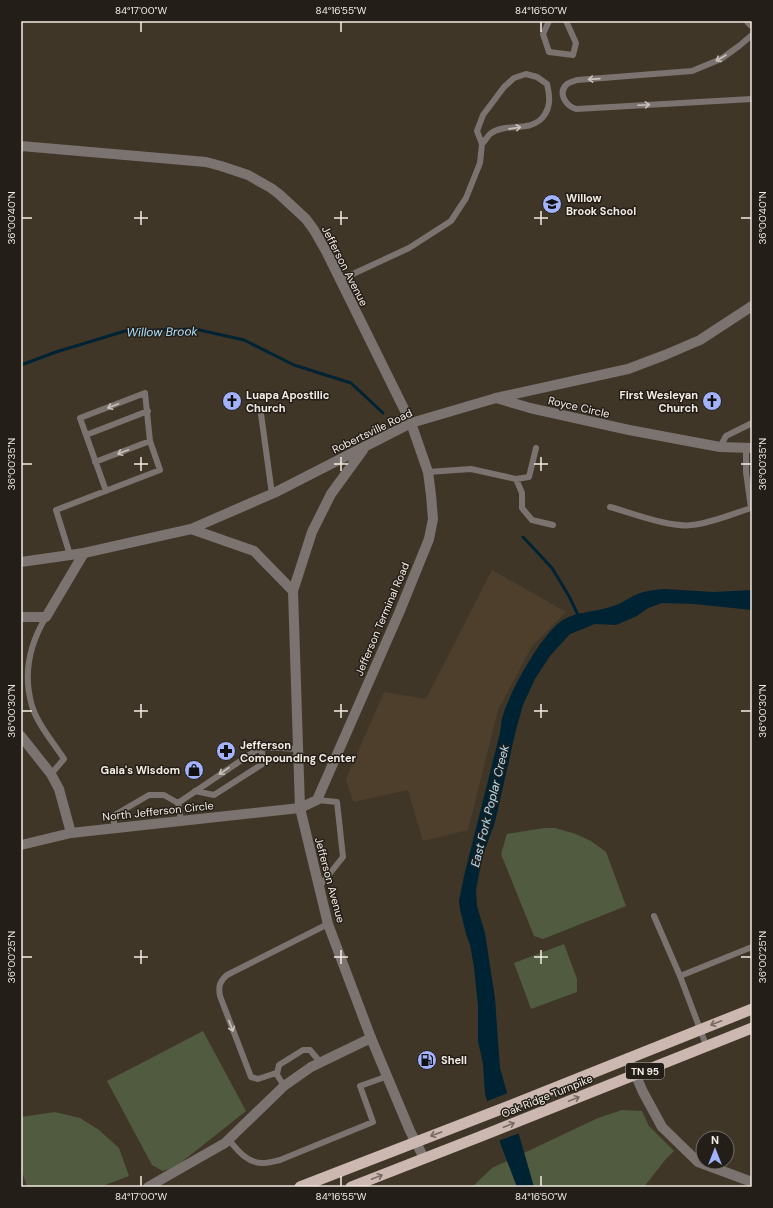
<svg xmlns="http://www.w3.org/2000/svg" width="773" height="1208" font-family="'DM Sans',sans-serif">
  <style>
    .built { fill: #4d3f2c }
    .green { fill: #505b3f }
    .water { fill: #002333 }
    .pier { fill: #403628 }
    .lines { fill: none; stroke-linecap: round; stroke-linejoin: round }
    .stream { stroke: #002333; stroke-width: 3 }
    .service { stroke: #7b736f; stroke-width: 6 }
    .minor { stroke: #7b736f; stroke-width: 10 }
    .tertiary { stroke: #7b736f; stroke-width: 10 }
    .trunk { stroke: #ccb8b0; stroke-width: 11 }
    .oneway { stroke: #c9c2bb }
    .oneway2 { stroke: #786b64 }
    .ticks { fill: none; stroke: #f3ece4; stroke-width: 1.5 }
    .labels { text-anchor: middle; stroke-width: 3; stroke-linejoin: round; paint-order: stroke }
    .shield { fill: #231e18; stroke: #b5aea7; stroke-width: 1 }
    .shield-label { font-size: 10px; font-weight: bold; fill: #f3ece4 }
    .poi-label { font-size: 11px; font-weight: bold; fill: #f3ece4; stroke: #231e18; text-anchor: start }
    .street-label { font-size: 11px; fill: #f3ece4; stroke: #231e18 }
    .water-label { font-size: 12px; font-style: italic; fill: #aee2fc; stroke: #231e18 }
    .neatline { fill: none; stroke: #f3ece4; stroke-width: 1.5 }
    .ticks-label { font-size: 10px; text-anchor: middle; fill: #f3ece4 }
  </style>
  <rect width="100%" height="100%" fill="#403628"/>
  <path class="built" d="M492,570l74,42 -34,34 -34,64 -30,120 -45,11 -15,-51 -55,12 -7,-23 38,-87 42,7z"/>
  <path class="green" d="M544,828h11l21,6 15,7 15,11 20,54 -83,33 -9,-3 -33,-82 6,-20z
    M564,944l13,35v13l-46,17 -17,-46z
    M203,1031l43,80 -72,57 -11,3 -11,-6 -45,-84z
    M622,1110l20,1 7,15 25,25 -9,9 -21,27h-172l20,-19 106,-50z
    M55,1112l25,6 19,12 20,18 10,28 -29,11h-73l-6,-18v-52z"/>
  <path class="water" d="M664,589l50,3 38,-2v20l-58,-6 -32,-1 -14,5 -11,8 -21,9 -21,-1 -25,10 -20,22 -15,23 -12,26 -7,25 -21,92 -13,36 -6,32 1,16 8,27 10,65 5,70 34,119h-17l-15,-39 -17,-54 -2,-30 -5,-23v-35l-4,-39 -4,-22 -4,-11 -6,-25 -1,-8 5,-25 36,-143c1,-6 1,-13 3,-18 8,-25 38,-81 60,-95 15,-9 34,-8 50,-14 8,-2 14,-7 22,-11 9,-4 19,-5 29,-6z"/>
  <path class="pier" d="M508,1093l12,40 -22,8 -13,-39z"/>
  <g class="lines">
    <path class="stream" d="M21,365l35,-13 69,-21 70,-2 49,11 50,25 57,18 32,30
      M523,537l29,31 17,28 10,21"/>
    <path class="service" d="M549,21l-6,13 6,18 24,3 3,-12 -10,-22
      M752,35l-13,11 -18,13 -29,12 -115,9c-3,1 -7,2 -10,4 -10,9 -1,22 9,25l176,-10
      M340,280l69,-32 42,-27 15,-23 14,-35 2,-19 -5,-13 6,-16 21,-28 10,-9 12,-4 11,3 10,7c3,12 4,23 -4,33 -13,16 -38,5 -53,17 -3,3 -5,7 -8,10
      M261,414l11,80
      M86,435l62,-24
      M720,447l6,-11 26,-13
      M95,462l55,-21
      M428,472l43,-3 45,10 13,-2 7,-29
      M516,479l6,14v15l10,12 21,5
      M610,507c22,6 60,21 82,18 20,-2 40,-11 59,-17l-5,-36v-24
      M70,555l-14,-45 104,-40 -10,-29 -5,-48 -65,25 26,73
      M46,617c-17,28 -23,58 -14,89 6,19 21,36 32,53l-13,15
      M195,791l19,4 50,-32 -3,-16
      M317,800l20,2 6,55 -24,30
      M181,820l-3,-17 83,-56 37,2
      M115,828l-2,-12 36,-21h15l14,8
      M654,916l26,60
      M706,1045l-26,-69 72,-29
      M277,1074l2,-9 24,-15h7l10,12
      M284,1086l-8,-13 -18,6 -7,-2 -31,-81c-2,-10 0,-15 7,-21l101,-51
      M229,1140c9,11 19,24 35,23 5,0 11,-2 16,-3l93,-38 -13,-36 28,-10"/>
    <path class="minor" d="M749,21l3,3
      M21,146l185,16 15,4 27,9 23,13 8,6 27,25 8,11 12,21 85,172 17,49 3,23 2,24 -4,20 -30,74 -82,187 -17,8 -229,25 -50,12
      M496,398l34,10 99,22 91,17 32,1
      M21,617h25l38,-64
      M21,736l30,38 8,15 12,44
      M148,1187l77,-44 59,-57 27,-19 60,-29"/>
    <path class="tertiary" d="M363,450l-32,44 -19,38 -19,59 7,217 28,116 43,114 39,93 14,27
      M191,529l63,22 39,40
      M21,562l63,-9 107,-24 83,-36 137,-70 85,-25 132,-29 37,-14 35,-15 52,-34
      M628,1058l15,34 19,35 36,35 54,20"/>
    <path class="trunk" d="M300,1187l232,-90 220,-88
      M351,1187l128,-50 273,-109"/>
  </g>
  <defs><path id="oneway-shaft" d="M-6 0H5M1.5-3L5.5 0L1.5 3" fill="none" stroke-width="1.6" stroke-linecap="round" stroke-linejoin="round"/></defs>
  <g class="oneway">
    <use href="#oneway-shaft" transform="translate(721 58) rotate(150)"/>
    <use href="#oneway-shaft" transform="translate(594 79) rotate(176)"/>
    <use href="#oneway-shaft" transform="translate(644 105) rotate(-3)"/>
    <use href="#oneway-shaft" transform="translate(515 128) rotate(-8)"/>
    <use href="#oneway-shaft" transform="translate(113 406) rotate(159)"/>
    <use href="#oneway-shaft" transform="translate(123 452) rotate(159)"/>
    <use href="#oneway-shaft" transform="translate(224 771) rotate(146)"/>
    <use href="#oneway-shaft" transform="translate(231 1026) rotate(69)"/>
  </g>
  <g class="oneway2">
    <use href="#oneway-shaft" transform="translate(716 1023) rotate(159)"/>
    <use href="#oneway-shaft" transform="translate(574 1099) rotate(-22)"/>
    <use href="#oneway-shaft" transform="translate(509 1125) rotate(-22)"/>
    <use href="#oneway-shaft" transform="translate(436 1134) rotate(160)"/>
    <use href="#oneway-shaft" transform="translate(377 1177) rotate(-22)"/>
  </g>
  <path class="ticks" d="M141,22v10M341,22v10M541,22v10M141,211v14M341,211v14M541,211v14M22,218h10M134,218h14M334,218h14M534,218h14M741,218h10M141,457v14M341,457v14M541,457v14M22,464h10M134,464h14M334,464h14M534,464h14M741,464h10M141,704v14M341,704v14M541,704v14M22,711h10M134,711h14M334,711h14M534,711h14M741,711h10M141,950v14M341,950v14M541,950v14M22,957h10M134,957h14M334,957h14M534,957h14M741,957h10M141,1176v10M341,1176v10M541,1176v10"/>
  <defs>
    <symbol id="school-disc" viewBox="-11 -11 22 22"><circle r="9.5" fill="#a3b2fd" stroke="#231e18"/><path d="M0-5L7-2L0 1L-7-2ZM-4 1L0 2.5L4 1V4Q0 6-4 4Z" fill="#111"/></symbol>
    <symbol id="church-disc" viewBox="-11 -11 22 22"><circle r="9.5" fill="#a3b2fd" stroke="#231e18"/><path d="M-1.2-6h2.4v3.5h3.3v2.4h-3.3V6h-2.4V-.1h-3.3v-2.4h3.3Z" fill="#111"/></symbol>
    <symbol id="pharmacy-disc" viewBox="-11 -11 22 22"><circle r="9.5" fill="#a3b2fd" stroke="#231e18"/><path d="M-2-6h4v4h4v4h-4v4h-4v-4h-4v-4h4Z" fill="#111"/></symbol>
    <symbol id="shop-disc" viewBox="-11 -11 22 22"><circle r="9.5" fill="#a3b2fd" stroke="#231e18"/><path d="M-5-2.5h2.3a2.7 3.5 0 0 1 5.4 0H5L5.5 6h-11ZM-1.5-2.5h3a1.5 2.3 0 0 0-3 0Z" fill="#111"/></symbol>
    <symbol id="fuel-disc" viewBox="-11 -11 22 22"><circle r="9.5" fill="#a3b2fd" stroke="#231e18"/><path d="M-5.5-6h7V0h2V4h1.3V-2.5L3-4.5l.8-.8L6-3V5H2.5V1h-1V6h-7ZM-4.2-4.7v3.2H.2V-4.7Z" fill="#111"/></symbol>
  </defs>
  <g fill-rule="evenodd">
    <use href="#school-disc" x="541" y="193" width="22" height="22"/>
    <use href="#church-disc" x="221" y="390" width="22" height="22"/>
    <use href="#church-disc" x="701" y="390" width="22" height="22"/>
    <use href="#pharmacy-disc" x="215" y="740" width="22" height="22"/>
    <use href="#shop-disc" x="183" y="759" width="22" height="22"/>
    <use href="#fuel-disc" x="416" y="1049" width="22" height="22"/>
  </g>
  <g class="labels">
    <rect class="shield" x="626" y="1063" width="38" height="16" rx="3"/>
    <g class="shield-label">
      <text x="645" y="1075">TN 95</text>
    </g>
    <g class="poi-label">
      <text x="566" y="202">Willow<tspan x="566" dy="13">Brook School</tspan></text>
      <text x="246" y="399">Luapa Apostilic<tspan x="246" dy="13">Church</tspan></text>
      <text x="698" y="399" text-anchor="end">First Wesleyan<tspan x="698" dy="13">Church</tspan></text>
      <text x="240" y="749">Jefferson<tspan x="240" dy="13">Compounding Center</tspan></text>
      <text x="180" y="774" text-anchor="end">Gaia's Wisdom</text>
      <text x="441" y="1064">Shell</text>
    </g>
    <g class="street-label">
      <text transform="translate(345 266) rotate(63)" y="4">Jefferson Avenue</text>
      <text transform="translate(579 407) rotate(13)" y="4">Royce Circle</text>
      <text transform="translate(372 431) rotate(-26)" y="4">Robertsville Road</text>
      <text transform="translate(382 619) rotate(-67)" y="4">Jefferson Terminal Road</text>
      <text transform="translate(158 811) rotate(-6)" y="4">North Jefferson Circle</text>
      <text transform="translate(330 880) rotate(75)" y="4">Jefferson Avenue</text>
      <text transform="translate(547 1096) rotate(-22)" y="4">Oak Ridge Turnpike</text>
    </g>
    <g class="water-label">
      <text transform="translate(162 332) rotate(-1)" y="4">Willow Brook</text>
      <text transform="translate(490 806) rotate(-76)" y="4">East Fork Poplar Creek</text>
    </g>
  </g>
  <rect width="773" height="1208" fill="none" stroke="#231e18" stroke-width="44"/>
  <g transform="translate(715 1150)"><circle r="19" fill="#231e18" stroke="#76706a"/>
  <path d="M0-3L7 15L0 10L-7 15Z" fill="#a3b2fd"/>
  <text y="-6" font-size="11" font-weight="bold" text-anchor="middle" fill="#f3ece4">N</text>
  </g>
  <rect x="22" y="22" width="729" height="1164" class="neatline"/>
  <g class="ticks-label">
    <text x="141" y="14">84°17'00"W</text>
    <text x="341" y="14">84°16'55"W</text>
    <text x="541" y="14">84°16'50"W</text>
    <text transform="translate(11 218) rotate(-90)" y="4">36°00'40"N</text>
    <text transform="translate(762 218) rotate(-90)" y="4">36°00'40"N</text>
    <text transform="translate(11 464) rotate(-90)" y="4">36°00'35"N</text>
    <text transform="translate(762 464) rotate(-90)" y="4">36°00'35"N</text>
    <text transform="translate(11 711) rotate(-90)" y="4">36°00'30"N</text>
    <text transform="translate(762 711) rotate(-90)" y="4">36°00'30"N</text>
    <text transform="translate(11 957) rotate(-90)" y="4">36°00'25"N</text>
    <text transform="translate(762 957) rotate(-90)" y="4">36°00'25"N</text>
    <text x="141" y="1200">84°17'00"W</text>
    <text x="341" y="1200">84°16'55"W</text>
    <text x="541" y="1200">84°16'50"W</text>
  </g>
</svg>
